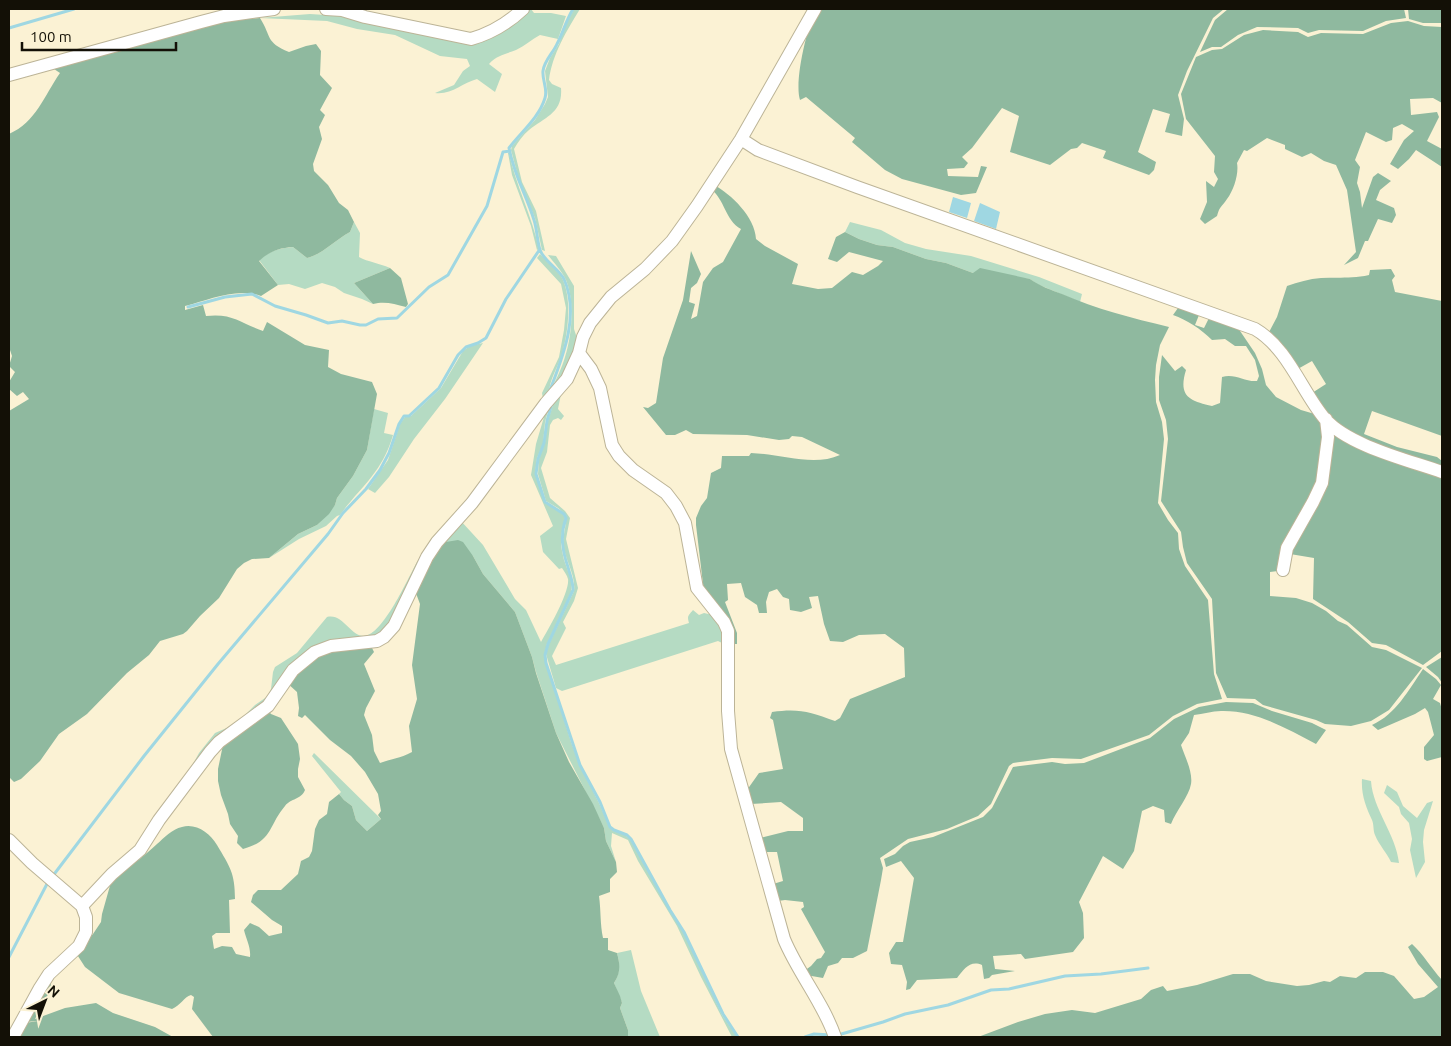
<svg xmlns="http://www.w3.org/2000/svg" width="1451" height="1046" font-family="Ubuntu,sans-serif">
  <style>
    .green { fill: #b5dbc3 }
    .forest { fill: #8fb99f }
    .water { fill: #9fd7e2 }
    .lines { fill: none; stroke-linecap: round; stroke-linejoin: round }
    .stream { stroke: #9fd7e2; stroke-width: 3 }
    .minor-casing { stroke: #bcb497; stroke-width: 14 }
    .minor { stroke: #fff; stroke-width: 12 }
  </style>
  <rect width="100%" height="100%" fill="#fbf2d4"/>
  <path class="green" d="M528,9h3l3,4h17l15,3 -8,23 -18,-4c-8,4 -15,11 -24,15 -10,4 -19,5 -27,14l13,10 -7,18 -18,-13c-15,4 -25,16 -42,14l19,-8 9,-14 7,-5 -3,-7 -27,-3 -45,-21 -38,-6 -30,-8 -67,-3 50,-4 31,2 127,25z
    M574,9h6c-13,21 -28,46 -31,71l3,4 9,4c2,25 -16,29 -32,42 -6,5 -11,12 -15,19l8,33 14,29 9,40 -3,-1 -7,-32 -16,-38 -8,-30 1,-4 23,-26 10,-16 3,-7 -3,-26 5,-13 9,-14 5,-16z
    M508,153h1c7,33 23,63 30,96l-2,1 -6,-24 -19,-51z
    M354,222l6,11 -1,24c9,5 20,6 31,11l-36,15 19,21 -11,-5 -18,-6 -9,-6 -13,-4 -17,6 -16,-5 -11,1 -19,-25c11,-9 20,-12 34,-13l14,11c16,-4 28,-18 43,-26z
    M850,222l31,8 24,13 21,6 45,7 68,21 43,17 -2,8 -43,-18 -7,-5 -57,-6 -27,-10 -20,-4 -33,-12 -16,-2 -18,-6 -14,-7z
    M540,254c7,8 18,16 23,26 9,21 5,53 -1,74 -4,14 -13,25 -13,40l-6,5 -1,-6 17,-36 5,-27 2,-22 -5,-24 -24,-26z
    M548,255l8,1 18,30v43l4,12 -8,24 -18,24c4,-10 10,-21 13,-32 7,-22 10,-55 1,-77 -4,-9 -12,-17 -18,-25z
    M483,343l-38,56 -31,40 -25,38 -14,16 -7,-4 20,-29 12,-36 5,-7 6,-1 30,-28 22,-37 7,-5z
    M581,364l-20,30 -3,15 6,7 -3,4 -3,-2 -5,2 -3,5 -3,27 -6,16 9,30 15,13 5,7 -4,21 12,49 -4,13 -11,21 3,6 -14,28 4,9 133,-42c-2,-7 -1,-7 4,-13l6,5 5,-2 13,3 9,29 -8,-4 -156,50 -6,-3 -10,-34 3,-10 25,-53c2,-16 -9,-31 -11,-47 0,-10 4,-20 3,-29l-8,-7 -12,-7 -8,-27 1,-15 6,-17 3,-21 7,-23z
    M551,400l-6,22 -2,22 -6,14 -2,16 10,29 18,11 2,4 -4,18v10l3,14 8,22 -1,10 -24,52 -3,12 27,86 9,24 19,37 11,25 4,3 11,4 5,4 40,72 14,21 38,83 15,22h-5l-31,-60 -24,-51 -39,-65 -10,-21 -16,-7 -1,13 5,16 -10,-21 -2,-13 -48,-95 -20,-61 -4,-15 -17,-45 -32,-38 -10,-18 -33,-13 20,-23 23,25 32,54 11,11 15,32c7,-12 29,-50 27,-63 -1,-4 -4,-8 -6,-11l-3,1 -16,-17 -3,-16 13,-10 -22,-51 5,-31 8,-27 -2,-2z
    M374,409l14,4 -4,20 9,2c-11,38 -32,51 -53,80l-3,1 -11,10 -27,13 -30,19 29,-24 19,-9 18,-20 2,-7 16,-22 14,-26z
    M431,542l-32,63 -17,28 -107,58 -87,82 11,-20 16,-20 21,-9 19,-19 13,-9 3,-7 2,-17 2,-5 22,-14 30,-36c16,-4 23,19 37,19 19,-1 44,-58 53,-74 4,-7 9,-13 14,-20z
    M314,753l67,66 -14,12 -11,-11 -4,-14 -8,-6 -5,-6 2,-2 -29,-36z
    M1362,779l9,2c2,29 25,53 28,82l-8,-1c-4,-9 -12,-17 -16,-27 -2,-4 -1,-11 -3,-15 -6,-13 -11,-25 -10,-41z
    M1387,785l10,7 6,14 14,12 10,-15 6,-2 -9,29 -1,12 2,20 -9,16 -6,-28 2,-11 -3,-16 -8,-9 -2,-7 -15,-14z
    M631,950l10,41 19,46h-32v-7l-8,-22 2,-5 -8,-20c6,-9 6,-20 3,-30z"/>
  <path class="forest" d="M817,9h407l-11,9 -26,53 -9,24 6,24 -2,17 -17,-4 5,-18 -17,-5 -15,43 18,10 -2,8 -5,5 -46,-17 3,-7 -24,-8 -5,5 -6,1 -21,16 -40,-13 9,-36 -17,-8 -30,40 -10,9 6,6 -4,5 -17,1 1,7 30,1 3,-11 6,1 -11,26 -15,2 -59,-16 -17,-9 -33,-28 3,-4 -49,-41 -6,3c-6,-18 7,-75 17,-91z
    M1228,9h176l2,9 -20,3 -23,10 -44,-1 -11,3 -10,-5 -41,-1 -19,8 -17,12h-9l-12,5 15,-32z
    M1408,9h34v14h-19l-14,-4z
    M260,18c12,19 5,24 29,34l17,-6 10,-2 5,7 -1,24 12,13 -12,22 5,5 -6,12 3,12 -9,25 1,7 14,14 11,18 9,7 6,12 -4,10c-15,8 -27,22 -43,26l-14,-11c-14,1 -23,4 -34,14l19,24 -17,11c-25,-9 -52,4 -76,10v4l18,-5 3,11c27,-3 34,7 57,15l4,-9 38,23 24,5 -1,17 13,7 31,8 5,12 -10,56 -14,26 -16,22 -2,7 -6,9 -12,11 -19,9 -29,24 -17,1 -8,4 -7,6 -18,29 -19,18 -13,15 -4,3 -23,7 -11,14 -22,18 -40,41 -28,20 -19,27 -19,18 -7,3 -4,-4 -1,2v-369l20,-12 -6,-7 -6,4 -8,-7v-7l6,-10 -6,-6 3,-10 -3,-9v-213c27,-12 35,-38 51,-61l-6,-4 149,-43 22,-5z
    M1408,21l16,5 18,1v76l-9,-5 -23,1 1,16 26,-3 2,5 -12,24 15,8v18l-26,-17 -7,9 -11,10 -8,-5 14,-24 10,-9 -12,-7 -9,4 -1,12 -6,2 -20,-10 -11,28 5,7 -3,16 3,9 2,16 11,-31 5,-4 13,8 -11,9 -4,10 18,8 2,7 -4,8 -14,-4 -10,22h-3l-7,17 -14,7 12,-13 -9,-62 -11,-25 -12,-4 -13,-8 -9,4 -17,-8v-4l-18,-7 -20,13 -3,-1 -7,13c2,10 -3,27 -10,36 -5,8 -7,6 -10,17l-12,8 -5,-5 7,-17 -1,-21 8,6 4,-8 -4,-7 1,-16 -29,-37 -5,-25 15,-37 16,-7 10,-1 22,-14 19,-5 35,2 10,5 13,-4 42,1 28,-11z
    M714,185c17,9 41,32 42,54l9,7 33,18 -6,20 26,5 14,-1 20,-16 11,3 15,-9 5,-5 -34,-9 -12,10 -9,-3 8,-22 9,-5 14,7 18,6 16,2 33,12 20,4 27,10 7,-5 50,11c10,7 21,11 32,15 34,15 70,24 107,33l-9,18 -4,20 -1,15 1,22 6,20 2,17 -6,64 10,17 10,13 1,16 6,17 23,34 6,74 8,25 -25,5 -24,12 -24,19 -68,24 -29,-1 -39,5 -4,3 -18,38 -13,12 -31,13 -39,10 -28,19 3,10 -2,12 -14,71 -14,7h-11l-4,5 -10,3 -5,12 -17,-3 -2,-4 7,-5 6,-7 4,-1 4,-6 -24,-43 3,-2 -1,-5 -18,-2 -7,1 -5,-17 10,-3 -6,-29h-12l-5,-14 28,-7h15v-13l-22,-16 -30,2 -4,-14 12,-17 24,-4 -10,-49 -3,-2 2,-6c27,-4 38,0 63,9l5,-3 10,-19 55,-22 -1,-29 -19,-14 -26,1 -16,7 -13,-1 -6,-17 -6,-28 -9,1 3,11 -11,4 -11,-2 -1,-11 -6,-2 -6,-8 -8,3 -3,10 1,11h-8l-2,-8 -12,-8 -4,-14 -14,1 1,16 -3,2 12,31v11h-5l-25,-46 -4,-14 -7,-59v-7l5,-12 6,-8 4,-25 10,-5 1,-12h27l2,-3c29,1 63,14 89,2l-38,-18 -10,-1 -3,3 -10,1 -32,-5 -54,-1 -7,-4 -11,5h-9l-23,-28 5,1 8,-5 7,-45 20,-58 8,-49 10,23 -4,9 -6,5 -2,14 6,2 -4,15 6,-3 6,-34 10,-14 10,-6 18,-33c-16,-9 -16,-29 -30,-40z
    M390,268l11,10 7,26 -2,3c-12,-3 -21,-6 -33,-3l-19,-21z
    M1391,269l4,7 -3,4 3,12 47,9v135l-70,-25 -8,23 33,13 40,10 5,4v9l-73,-24 -42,-28 -15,-25 14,-9 -14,-23 -16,9 -28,-36 9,-17 10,-31c11,-4 22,-7 34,-8 17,-1 30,1 48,-3l1,-5z
    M1178,308l21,7 -4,10 9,3 5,-10 29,10 17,25 7,16 4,16 10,12 25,13 17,5 4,7 2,16 -5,42 -41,91 -8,1v24l26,2 16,5 14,8 12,10 9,4 25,22 14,3 36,18 -33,42 -18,11 -20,5 -26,-2 -9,-4 -53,-15 -8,-6 -28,-1 -11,-25 -4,-74 -25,-36 -4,-16 -2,-15 -20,-31 7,-62 -2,-19 -7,-20v-23l3,-22 13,16 7,-5 4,4c-8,26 3,31 26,36l8,-3 2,-26c13,-4 22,5 35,4l2,-5 -4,-16 -9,-14h-11l-10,-7 -13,1c-11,-11 -25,-20 -39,-25z
    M1332,427l110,48v176l-19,14 -37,-20 -14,-2 -24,-21 -35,-23 1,-41 -24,-4 25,-50z
    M458,540l5,2 10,14 10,18 32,38 17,45 4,16 20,60 13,29 24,42 11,24 2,13 10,21 1,10 -7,7v13l-11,4c2,14 1,28 4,42h5v12l9,3c3,11 4,20 -3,30l6,13 2,7 -2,5 8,22v7h-415l-21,-28 2,-12 -3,-2c-7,2 -11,11 -19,14l-53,-16 -34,-26 -9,-14 17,-19 8,-12 1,-8 11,-39c16,-6 31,-19 44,-31 7,-6 15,-15 25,-17 14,-4 28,6 35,18 13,22 18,28 18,54l-6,1 1,33h-14l-4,3 2,13 8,-3 10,1 4,7 14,3c1,-10 -4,-18 -6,-27l6,-7 9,4 10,9 13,-3v-7l-10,-6 -21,-18 2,-7 5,-5h23l17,-16 3,-13 8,-4 3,-6 3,-22 4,-9 8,-6 2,-12 10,-8 5,6 8,6 4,14 11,11 14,-12 -3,-4 3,-4 -3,-17 -13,-22 -14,-16 -21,-16 -25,-25 -3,3 -4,-2 1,-8 -2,-16 -11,-10 31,-29 53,-9 4,8 -10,12 11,27 -9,17 -2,7 8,20 2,16 6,12c13,-5 19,-4 32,-11l-3,-26 8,-27 -5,-34 8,-61 -6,-16 26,-45z
    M1442,657v26l-4,-6 -12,-10z
    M1423,669l13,10 5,6 -8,14 7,4 2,7v47l-15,4 -3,-2v-12l10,-12 -6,-23 -3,-4 -10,6 -37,16 -6,-5c24,-11 36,-34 51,-56z
    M1226,702l27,1 19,8 40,12 14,7 -10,14c-30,-16 -61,-34 -95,-33 -9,0 -18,3 -27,4l-5,18 -8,12c4,12 12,27 10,39 -2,12 -15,27 -20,40l-6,-2 -1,-12 -11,-4 -11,5 -8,40 -11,18 -20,-13 -24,46 4,11 1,25 -11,14 -48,7 -4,-5 -28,2 2,13 20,2 -23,4 -3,3 -5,1 -2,-14c-12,-5 -18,4 -25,13l-40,2 -7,9 -4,1 1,-8 -5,-17 -11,-1 -2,-11 7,-11h7l11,-64 -13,-17 -15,6 -2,-8 11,-5 8,-8 7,-4 23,-5 50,-20 9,-9 21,-41 39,-5 13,2 19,-1 66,-25 24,-19 25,-12z
    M267,709l4,5 10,4 17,26 2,15 -2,10v8l7,13c-4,10 -14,8 -20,16 -17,20 -12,35 -42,43l-6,-6 1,-7 -8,-12 -2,-10 -7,-19 -3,-14v-12l6,-29z
    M1412,944c12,11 19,24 30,36v57h-464l40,-15 27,-8 27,-4 23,3 46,-14 10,-9 12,-4 4,5 30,-6 36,-11h17l16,7 31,5 12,-1 15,-4 6,1 10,-6 16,2 9,-6h18l11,4 20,23 10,-2 14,-10 -20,-23 -10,-17z
    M51,977v12l-16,30 30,-11 31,-5 17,10 42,14 18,10h-156l8,-14 13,-2 -13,1z"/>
  <path class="water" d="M953,197l18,6 -4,15 -18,-6z
    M980,203l20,9 -4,17 -22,-8z"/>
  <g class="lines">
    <path class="stream" d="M9,28l65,-19
      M188,307l37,-10 27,-3 23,12 31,9 22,8 14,-2 18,4h6l12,-6 19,-1 32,-31 19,-12 39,-69 16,-54 7,-1
      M550,390c13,-34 30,-75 14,-111 -6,-11 -20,-18 -24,-29 -3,-10 -3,-21 -6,-30 -8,-26 -20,-45 -25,-72 12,-16 30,-30 36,-50 3,-9 -3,-18 -2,-27 1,-10 10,-18 14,-27 6,-11 9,-24 16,-35
      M552,403l-5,18 -3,22 -6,16 -2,15 9,28 19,12 2,4c-6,17 -4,32 2,49 2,8 5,14 5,23l-25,54 -3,11 1,8 34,102 20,37 10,25 4,3 13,5 4,4 39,71 14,22 39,82 15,23
      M52,877l92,-121 74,-92 110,-130 15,-21 23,-24 14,-19 9,-17 10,-29 5,-8h5l30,-28 19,-33 8,-8 12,-4 8,-5 20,-39 34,-50
      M9,957l39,-75
      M838,1035l45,-13 22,-8 43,-9 43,-15 18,-1 56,-13 36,-2 47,-6
      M805,1037l9,-3 17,1"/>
    <defs>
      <path id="minor" d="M326,9l16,1 23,7 106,22c21,-6 36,-15 52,-30
        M9,75l192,-53 23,-6 50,-7
        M741,139l17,11 99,37 398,142c33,19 47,63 70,90 24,27 83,41 117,53
        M579,353l12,16 9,19 12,57 7,11 14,14 33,23 10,13 9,17 12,65 27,34 4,9v80l3,38 53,190c14,34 39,63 51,98
        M1283,570l4,-22 26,-46 9,-19 6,-46 -2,-18
        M9,840l23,23 50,43 4,11v15l-7,14 -30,28 -9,14 -27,49
        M82,906l30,-32 28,-24 19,-30 51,-68 9,-10 49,-36 25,-36 22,-18 16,-6 46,-5 7,-4 10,-11 33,-69 10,-15 35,-39 74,-100 21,-24 12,-26 4,-16 7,-14 21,-26 34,-28 27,-28 25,-35 44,-67 74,-130"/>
    </defs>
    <use href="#minor" class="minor-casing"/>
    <use href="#minor" class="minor"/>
  </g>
  <rect width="1451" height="1046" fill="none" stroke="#131006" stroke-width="20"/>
  <g transform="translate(45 1001) rotate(42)" stroke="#fbf2d4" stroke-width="4" paint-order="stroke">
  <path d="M0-4L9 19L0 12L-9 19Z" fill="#131006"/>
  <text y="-8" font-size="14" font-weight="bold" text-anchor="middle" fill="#131006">N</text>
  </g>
  <path d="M22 42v8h154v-8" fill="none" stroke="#131006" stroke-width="2.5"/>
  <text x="30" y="42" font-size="15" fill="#131006" stroke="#fbf2d4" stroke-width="4" paint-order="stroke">100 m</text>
</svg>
